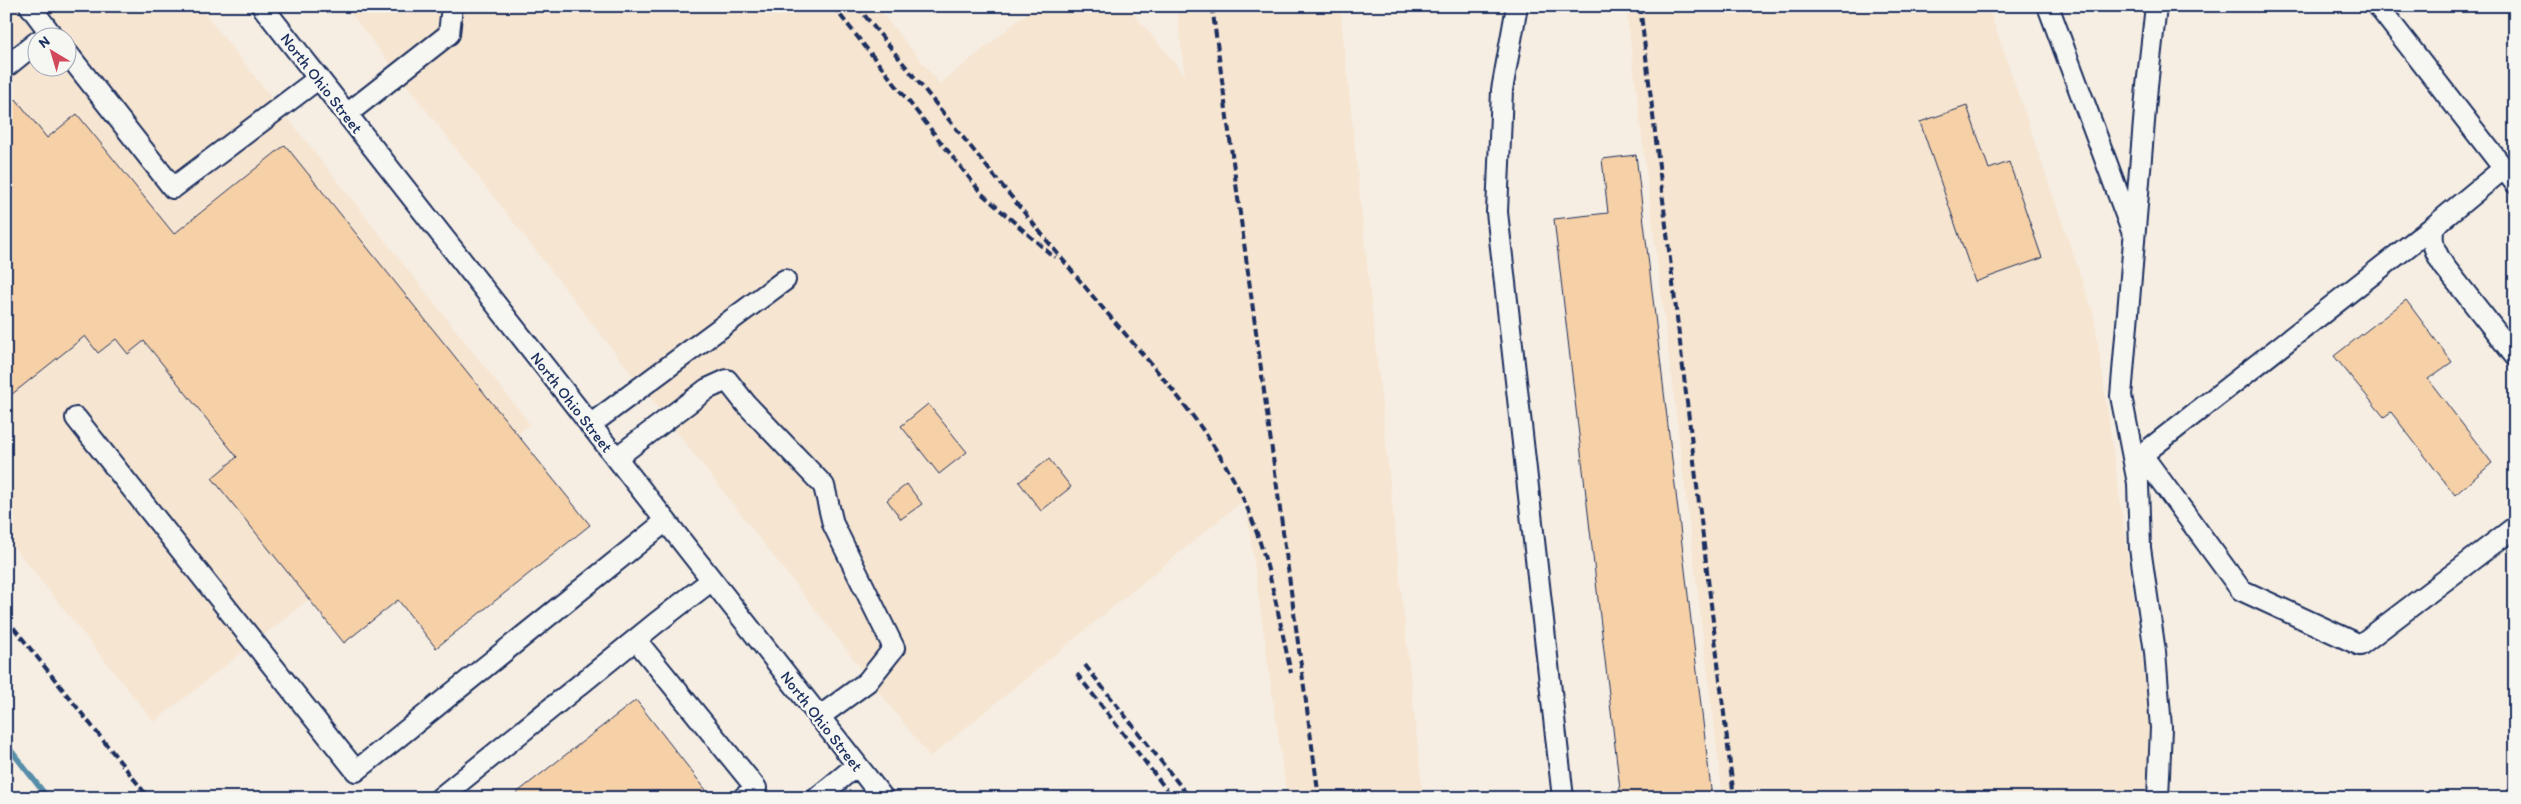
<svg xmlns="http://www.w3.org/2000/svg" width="2521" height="804" font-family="Itim,sans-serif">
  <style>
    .built { fill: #f6e5d1; fill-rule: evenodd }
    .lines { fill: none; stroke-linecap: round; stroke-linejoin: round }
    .stream { stroke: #568da8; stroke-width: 5.5 }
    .building { fill: #f6d0a6; stroke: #1b2f5e }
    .minor-casing { stroke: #1b2f5e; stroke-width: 24 }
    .minor { stroke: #f6f6f2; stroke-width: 20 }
    .rail { stroke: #1b2f5e; stroke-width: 4; stroke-dasharray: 8 4; stroke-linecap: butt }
    .labels { text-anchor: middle; stroke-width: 5; stroke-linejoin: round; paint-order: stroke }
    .street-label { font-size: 16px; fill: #1b2f5e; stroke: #f6f6f2 }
  </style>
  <rect width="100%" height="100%" fill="#f6eee3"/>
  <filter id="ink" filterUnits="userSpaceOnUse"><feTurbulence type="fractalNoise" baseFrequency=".02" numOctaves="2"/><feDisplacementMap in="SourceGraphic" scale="10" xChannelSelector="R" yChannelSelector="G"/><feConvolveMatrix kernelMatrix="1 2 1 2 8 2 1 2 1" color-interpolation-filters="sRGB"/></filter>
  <g filter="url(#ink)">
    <path class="built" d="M6,6h193l331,418 -376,298 -148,-185zM38,38h30v30h-30z
      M345,6h531l64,78 96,-78h91l58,69 -9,-69h164l83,792h-136l-42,-299 -315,258z
      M1626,6h362l106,309 55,392 1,91h-427z"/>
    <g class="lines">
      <path class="stream" d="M6,744l42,54"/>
    </g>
    <path class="building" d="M16,99l31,39 30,-24 97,120 111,-89 305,380 -154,123 -38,-48 -54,43 -132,-165 25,-21 -93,-116 -16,13 -12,-15 -18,14 -13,-17 -79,63v-292z
      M1967,106l22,63 20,-7 33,96 -67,24 -55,-160z
      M1636,155l76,643h-91l-67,-579 54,-6 -6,-54z
      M2406,300l46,62 -24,17 64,84 -37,32 -64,-83 -7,5 -50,-61z
      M928,404l39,48 -28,22 -38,-48z
      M1049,459l22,28 -30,24 -22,-29z
      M907,484l15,20 -21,15 -14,-19z
      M636,700l70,90 -10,8h-186z"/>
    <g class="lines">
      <defs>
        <path id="minor" d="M30,6l24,32
          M262,6l621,792
          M1517,6l-15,84 -5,122 66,586
          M2048,6l84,225
          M2156,6l-9,80 -26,310 17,87 2,65 15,104 6,76 -3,70
          M2378,6l137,177
          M68,54l105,134 146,-110
          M6,67l32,-26
          M347,114l102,-80 3,-28
          M2503,169l-69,57c-4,16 1,26 10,40l71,90
          M76,418l280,353 310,-250
          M590,425l195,-145
          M2142,455l99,135 119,55 155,-118
          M616,458l91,-69 20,-9 19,24 78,82 9,38 61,124 -27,34 -48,35
          M2134,461l300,-235
          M636,640l120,148 -13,10
          M440,798l216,-175 56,-43
          M817,798l40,-33"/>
      </defs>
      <use href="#minor" class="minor-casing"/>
      <use href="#minor" class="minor"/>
      <path class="rail" d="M833,6l149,188 73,64
        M857,6c79,98 158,196 238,293 51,60 106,117 142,187 30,58 40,124 54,187
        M1212,6l107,792
        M1640,6l94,792
        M6,618l143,180
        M1085,665l105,133
        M1077,674l96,124"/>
    </g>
  </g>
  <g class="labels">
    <g class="street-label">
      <text transform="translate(322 83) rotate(52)" y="6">North Ohio Street</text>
      <text transform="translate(572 402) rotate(52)" y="6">North Ohio Street</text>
      <text transform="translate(822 721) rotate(52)" y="6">North Ohio Street</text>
    </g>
  </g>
  <rect width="2521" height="804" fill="none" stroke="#f6f6f2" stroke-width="25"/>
  <rect x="12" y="12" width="2496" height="779" fill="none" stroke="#1b2f5e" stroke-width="2" filter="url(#ink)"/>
  <g transform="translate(52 52) rotate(322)"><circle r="24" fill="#f6f6f2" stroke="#9ea6b7"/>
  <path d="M0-4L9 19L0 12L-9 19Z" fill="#d1495b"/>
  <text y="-8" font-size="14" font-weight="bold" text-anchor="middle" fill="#1b2f5e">N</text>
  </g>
</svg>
